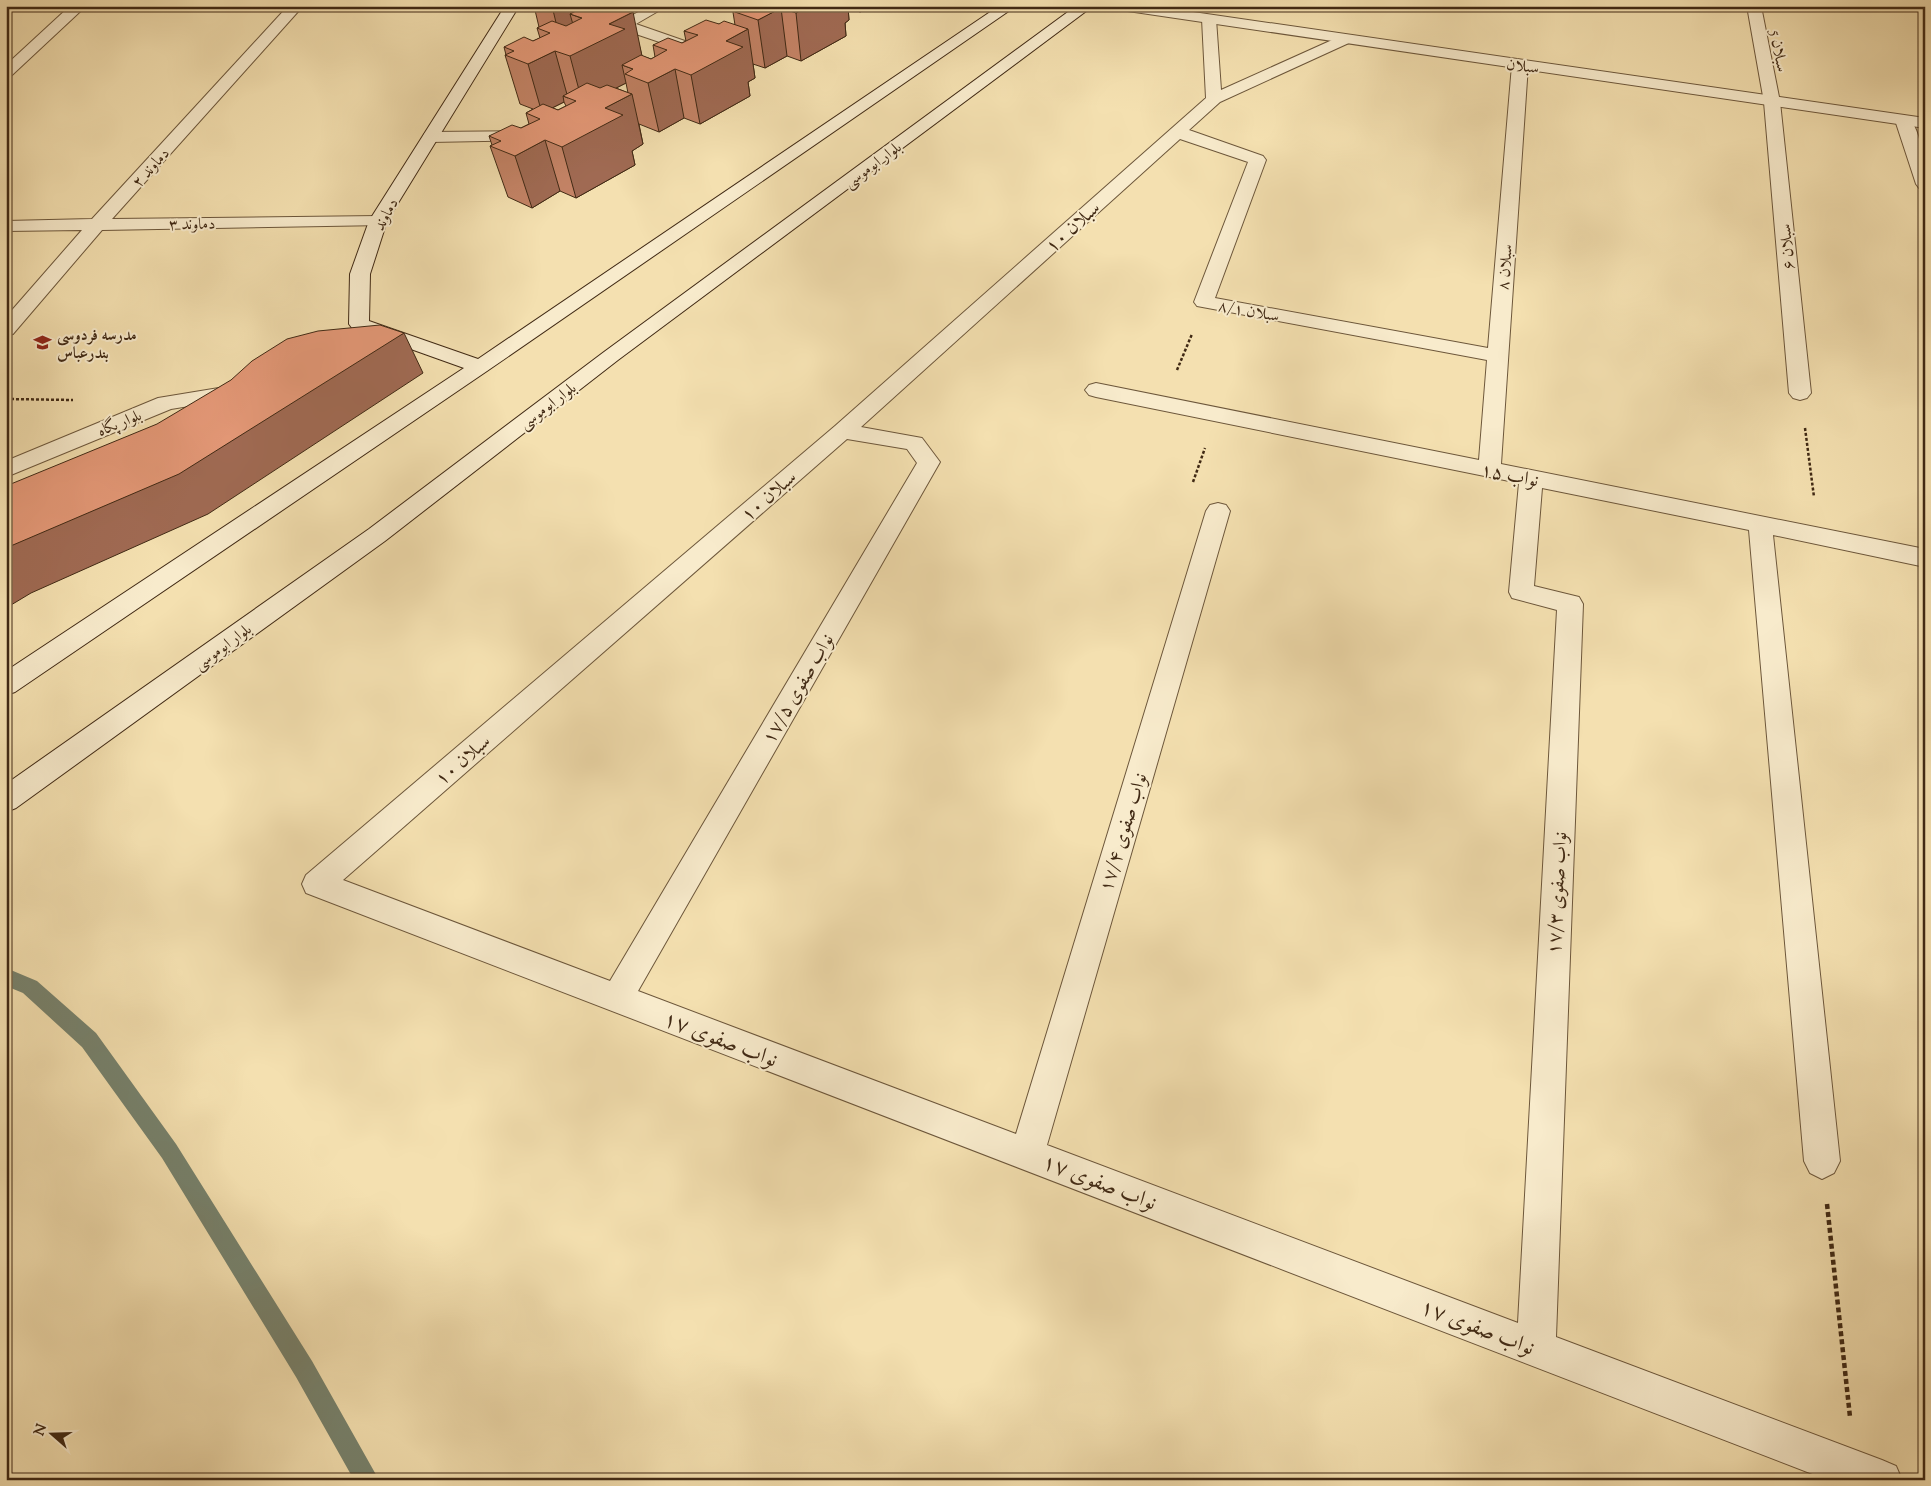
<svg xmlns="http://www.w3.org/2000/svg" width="1931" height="1486" font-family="'Sorts Mill Goudy',Amiri,serif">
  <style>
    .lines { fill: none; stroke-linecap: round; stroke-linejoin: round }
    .stream { fill: #77826d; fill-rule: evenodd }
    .minor-casing { stroke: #6d573b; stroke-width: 2 }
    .tertiary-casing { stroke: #6d573b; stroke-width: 2 }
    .secondary-casing { stroke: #402914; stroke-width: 2 }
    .path-far1 { stroke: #402914; stroke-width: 2.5; stroke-dasharray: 3 2; stroke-linecap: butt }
    .path { stroke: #402914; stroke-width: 4.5; stroke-dasharray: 5 3; stroke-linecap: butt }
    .minor { fill: #f8ebcc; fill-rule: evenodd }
    .tertiary { fill: #f8ebcc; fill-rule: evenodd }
    .secondary { fill: #f8ebcc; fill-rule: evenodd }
    .wall { fill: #c48366; stroke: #402914; fill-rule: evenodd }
    .shaded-wall { fill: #a06a53; stroke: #402914 }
    .building { fill: #e49877; stroke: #402914 }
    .labels { text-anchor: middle; stroke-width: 4; stroke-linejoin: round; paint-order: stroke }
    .far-street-label { font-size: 16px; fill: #402914; stroke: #f8ebcc }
    .far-poi-label { font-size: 16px; font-weight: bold; fill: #402914; stroke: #f8ebcc; text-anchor: start }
    .street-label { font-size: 19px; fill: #402914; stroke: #f8ebcc }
    .near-street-label { font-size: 22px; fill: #402914; stroke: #f8ebcc }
  </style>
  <rect width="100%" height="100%" fill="#f4e0b0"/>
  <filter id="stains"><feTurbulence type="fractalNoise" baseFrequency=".004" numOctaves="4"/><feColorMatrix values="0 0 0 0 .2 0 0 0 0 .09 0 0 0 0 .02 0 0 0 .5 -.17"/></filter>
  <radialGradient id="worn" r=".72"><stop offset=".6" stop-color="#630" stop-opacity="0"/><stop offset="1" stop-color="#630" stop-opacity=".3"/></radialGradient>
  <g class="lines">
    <path class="stream" d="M6,968l31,13 59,52 80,111 136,217 67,119h-25l-58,-103 -134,-219 -80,-111 -59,-54 -17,-7z"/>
    <defs>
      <path id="minor" d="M70,6h16l-75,70 -5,2v-13z
        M288,6h15l-191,213 266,-3 6,1 3,4 -3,4 -282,5 -89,104 -7,2v-19l76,-87 -76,1v-10l86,-2z
        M649,6h18l-31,18 69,24 3,3 -3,3h-10l-71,-24 -22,10 -7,-4z
        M1747,6h14l19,96 31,291 -4,5 -7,2 -7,-2 -4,-5 -25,-291z
        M1209,15l7,4 5,71 120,-54h10l2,3 -2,3 -131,60 -31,28 74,26 3,4 -51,138 273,50 24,-283 8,-5 5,2 3,3 -27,399 424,85v18l-152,-32 67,626 -6,12 -12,6 -12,-6 -6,-12 -55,-631 -207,-42 -8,98 45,11 4,7 -27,733 326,123 14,6 6,14h-74l-1522,-587 -4,-9 4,-9 529,-449 371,-328 -4,-79zM1180,139l68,23 -54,140 3,4 290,54 -8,100 -383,-77 -7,2 -4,5 4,5 7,2 423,86 -10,109 3,6 45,12 -39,713 -471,-178 183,-634 -4,-6 -8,-2 -8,2 -4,6 -190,623 -378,-143 302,-529 -18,-24 -61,-11zM847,439l60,10 10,14 -307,518 -267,-101z
        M1903,115c19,5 22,57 22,74l-6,-1 -3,-4 -21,-64z
        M527,131l6,1 2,4 -2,4 -102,2 -6,-1 -2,-4 2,-4 6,-1z"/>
      <path id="tertiary" d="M1114,6h38l773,112v10l-804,-118z
        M237,385l7,2 4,5 -4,5 -73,12 -165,68v-16l152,-63z"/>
      <path id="secondary" d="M505,6h14l-132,215 -17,53 -1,47 109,38 521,-353h17l-529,365 -472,321 -9,3v-24l458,-303 -112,-40 -3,-4 1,-50 19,-53z
        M1076,6h17l-475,354 -233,181 -369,267 -10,4v-28l363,-255 235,-177z"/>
    </defs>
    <use href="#minor" class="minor-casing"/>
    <use href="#tertiary" class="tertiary-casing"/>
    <use href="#secondary" class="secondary-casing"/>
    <path class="path-far1" d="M1177,370l15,-36
      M6,399l67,1
      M1805,428l9,69
      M1193,482l12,-34"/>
    <path class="path" d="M1827,1204l23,213"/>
    <use href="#minor" class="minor"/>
    <use href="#tertiary" class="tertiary"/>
    <use href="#secondary" class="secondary"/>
  </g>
  <path class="wall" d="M534,6h109l-12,6 11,44 9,3 4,-2 -2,-12 29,-2 4,-2 -2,-10 35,-7 16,1 -3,-19h139l-11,6 -12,-4 1,12 -4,3 1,13 -45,25 -14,-5 -22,12 -12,-4 2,14 -7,4 2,14 -50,28 -16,-6 -25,14 -20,-8 4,20 -11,7 3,14 -59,33 -16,-7 -28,17 -24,-11 -18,-51 2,-1 -3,-9 32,-8 8,-4 -3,-11 7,-4 -13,-5 -15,-49h1l-2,-8 29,-6 7,-3 -3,-10 2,-1zM626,83l2,10 -12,-5zM564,102l2,4 -8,4 -6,-2z"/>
  <path class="shaded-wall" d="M552,6h27l2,12 -11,-4 4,14 -15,7z
    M590,6h53l-47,23z
    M809,6h39l1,14 -4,3 1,13 -45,25 -5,-48z
    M860,6h11l-11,6z
    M781,8l6,48 -22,12 -7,-48z
    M633,12l10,49 -10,8 -11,-4 4,18 -43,22 -13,-49 39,-32z
    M748,29l7,49 -7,4 2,14 -50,28 -9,-49 35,-34z
    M555,51l13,47 -5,-2 1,6 -22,11 -14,-49z
    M675,69l9,49 -25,14 -11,-49z
    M632,94l11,50 -11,7 3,14 -59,33 -14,-51 43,-39z
    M545,140l15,51 -28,17 -17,-52z
    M404,333l19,40 -215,141 -177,79 -25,15v-60z"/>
  <path class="building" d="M586,6h14l4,2 3,-2h8l18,6 -24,12 16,5 -55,27 -15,-5 -27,13 -23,-9 9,-4 -10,-4 20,-10 9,4 17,-8 -13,-5 15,-7 14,5 16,-8 -12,-4z
    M737,6h71l-12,7 -15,-5 -23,12 -23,-8 7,-4z
    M706,20l13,4 5,-3 24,8 -22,12 17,6 -52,28 -16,-6 -27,14 -23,-9 8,-5 -11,-4 19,-10 10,4 16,-9 -14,-5 15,-7 14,5 16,-8 -14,-4z
    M587,83l13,5 7,-3 25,9 -27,14 18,7 -61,32 -17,-7 -30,16 -25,-10 11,-5 -12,-5 23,-11 9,3 19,-9 -14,-6 17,-9 15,6 18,-9 -13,-5z
    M380,325l24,8 -225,141 -173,74v-62l151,-62 74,-44 21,-19 35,-22 31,-8z"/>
  <defs>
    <symbol id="school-bare" viewBox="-9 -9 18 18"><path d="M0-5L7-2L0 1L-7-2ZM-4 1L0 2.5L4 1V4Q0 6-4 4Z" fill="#8f2418" stroke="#f8ebcc" stroke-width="2.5" paint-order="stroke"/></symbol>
  </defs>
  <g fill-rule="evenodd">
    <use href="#school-bare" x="30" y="330" width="25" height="25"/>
  </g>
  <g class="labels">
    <g class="far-street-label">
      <text transform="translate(1780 51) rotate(80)" y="6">سبلان 5</text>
      <text transform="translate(1523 65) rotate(8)" y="6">سبلان</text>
      <text transform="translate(872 164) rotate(-36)" y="6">بلوار ابوموسی</text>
      <text transform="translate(150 167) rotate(-48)" y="6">دماوند ۲</text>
      <text transform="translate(385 214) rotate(-62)" y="6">دماوند</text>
      <text transform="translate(192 223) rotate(-1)" y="6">دماوند ۳</text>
      <text transform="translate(1786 247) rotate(-95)" y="6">سبلان ۶</text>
      <text transform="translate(1504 267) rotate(-85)" y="6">سبلان ۸</text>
      <text transform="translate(1249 310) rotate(10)" y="6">سبلان ۸/۱</text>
      <text transform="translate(547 405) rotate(-37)" y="6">بلوار ابوموسی</text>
      <text transform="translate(119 422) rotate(-22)" y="6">بلوار پگاه</text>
      <text transform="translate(222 646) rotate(-36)" y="6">بلوار ابوموسی</text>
    </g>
    <g class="far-poi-label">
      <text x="57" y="340">مدرسه فردوسی<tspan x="57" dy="18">بندرعباس</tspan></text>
    </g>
    <g class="street-label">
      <text transform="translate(1072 226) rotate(-42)" y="7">سبلان ۱۰</text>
      <text transform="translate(1510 474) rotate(11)" y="7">نواب ۱۵</text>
      <text transform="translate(768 495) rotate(-41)" y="7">سبلان ۱۰</text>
      <text transform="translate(797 688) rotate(-60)" y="7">نواب صفوی ۱۷/۵</text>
      <text transform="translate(462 759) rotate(-41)" y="7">سبلان ۱۰</text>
      <text transform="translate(1122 832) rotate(-73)" y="7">نواب صفوی ۱۷/۴</text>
      <text transform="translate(1556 893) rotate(-87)" y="7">نواب صفوی ۱۷/۳</text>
    </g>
    <g class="near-street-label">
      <text transform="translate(721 1038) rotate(21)" y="8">نواب صفوی ۱۷</text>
      <text transform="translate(1100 1181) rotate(21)" y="8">نواب صفوی ۱۷</text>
      <text transform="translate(1478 1326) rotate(21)" y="8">نواب صفوی ۱۷</text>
    </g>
  </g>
  <rect width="1931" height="1486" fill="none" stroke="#f4e0b0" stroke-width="25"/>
  <rect x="8" y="8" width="1916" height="1471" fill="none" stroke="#402914" stroke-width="2.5"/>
  <rect x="12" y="12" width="1906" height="1461" fill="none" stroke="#402914"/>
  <g transform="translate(52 1434) rotate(290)" stroke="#f8ebcc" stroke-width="4" paint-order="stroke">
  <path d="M0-4L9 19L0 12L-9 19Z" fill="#402914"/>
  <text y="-8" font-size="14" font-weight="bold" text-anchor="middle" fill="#402914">N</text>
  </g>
  <rect width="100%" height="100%" filter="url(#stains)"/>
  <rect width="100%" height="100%" fill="url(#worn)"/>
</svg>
